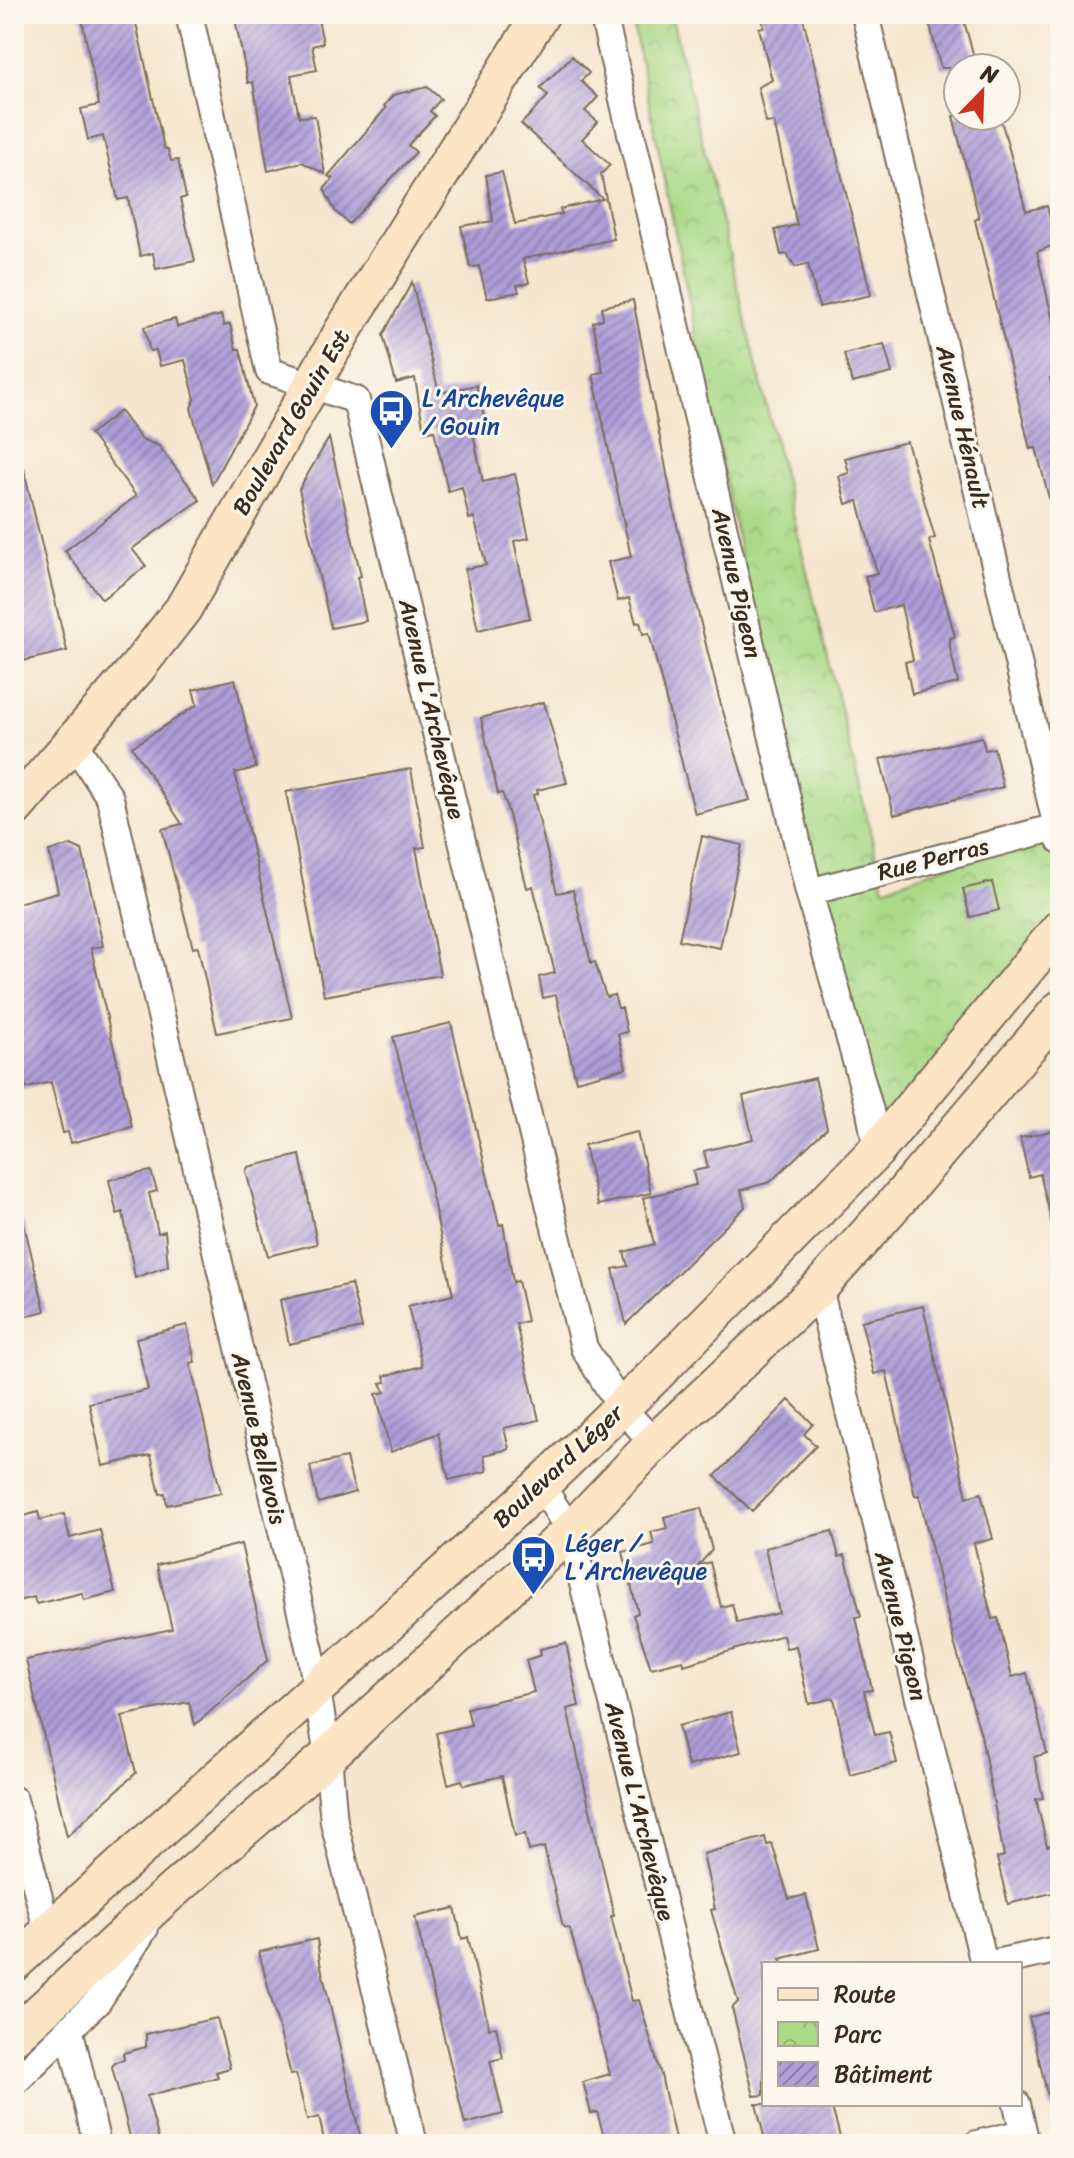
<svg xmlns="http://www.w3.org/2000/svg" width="1074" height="2158" font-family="Sriracha,sans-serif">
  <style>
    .park { fill: url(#park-crowns); stroke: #728253; stroke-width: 2 }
    .building { fill: url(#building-hatch) }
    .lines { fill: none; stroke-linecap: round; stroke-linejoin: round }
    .street-casing { stroke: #7c6c5c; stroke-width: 30 }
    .secondary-casing { stroke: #7c6c5c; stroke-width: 40 }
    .street { stroke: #fff; stroke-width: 26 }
    .secondary { stroke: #fce5c4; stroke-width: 36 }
    .labels { text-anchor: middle; stroke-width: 6; stroke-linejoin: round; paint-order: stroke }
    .transit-label { font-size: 24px; fill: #164399; stroke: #fbf7ec; text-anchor: start }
    .street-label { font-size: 24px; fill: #3b2a1e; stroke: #fbf7ec }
  </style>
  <defs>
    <pattern id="park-crowns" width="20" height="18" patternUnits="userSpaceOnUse" patternTransform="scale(2)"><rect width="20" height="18" fill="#aada88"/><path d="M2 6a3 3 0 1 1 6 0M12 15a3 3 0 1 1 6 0" fill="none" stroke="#93bb75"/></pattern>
    <pattern id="building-hatch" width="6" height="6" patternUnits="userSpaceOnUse" patternTransform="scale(2)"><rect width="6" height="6" fill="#ad9dd8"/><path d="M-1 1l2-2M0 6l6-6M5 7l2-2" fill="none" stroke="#8e80af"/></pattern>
  </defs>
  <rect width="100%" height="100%" fill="#fbf7ec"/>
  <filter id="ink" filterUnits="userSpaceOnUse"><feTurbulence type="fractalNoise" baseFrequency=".0125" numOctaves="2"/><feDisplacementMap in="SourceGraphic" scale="16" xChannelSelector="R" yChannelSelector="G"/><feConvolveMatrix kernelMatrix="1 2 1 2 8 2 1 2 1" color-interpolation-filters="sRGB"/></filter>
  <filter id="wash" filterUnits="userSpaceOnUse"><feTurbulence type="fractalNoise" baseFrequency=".006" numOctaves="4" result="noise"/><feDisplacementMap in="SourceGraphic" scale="32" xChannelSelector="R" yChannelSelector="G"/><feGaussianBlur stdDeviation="1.8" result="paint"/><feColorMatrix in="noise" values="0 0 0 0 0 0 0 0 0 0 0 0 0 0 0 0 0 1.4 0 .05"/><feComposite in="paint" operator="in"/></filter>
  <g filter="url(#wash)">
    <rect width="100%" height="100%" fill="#f6e6cf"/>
    <path class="park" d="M648,14h23l213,874 173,-61 3,13v88l-183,222 -68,-258 -176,-868z"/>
    <g id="blocks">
      <path class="building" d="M81,14h53l30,134 4,2 3,11 7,-1 8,37 -6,2 15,62 -39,8 -3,-16 -13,3 -12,-58 -10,2 -15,-64 -15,4 -7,-31 18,-4z
        M234,14h83l6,29 -11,3 5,24 -26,5 8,42 16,-1 10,58 -23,-12 -34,9 -15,-89 -5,1z
        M761,14h41l69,281 -52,12 -11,-43 -13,3 -8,-13 -6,1 -6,-25 22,-5 -23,-103 -8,1 -8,-36 14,-7 -13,-52 5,-1z
        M927,14h35l15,54h-36z
        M572,56l17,17 -8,8 17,16 -13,14 13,11 -16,17 28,26 -9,9 13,65 -91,20 6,24 -12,2 2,7 -32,6 -8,-32 -9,1 -9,-41 32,-5 -7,-46 16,-3 13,52 47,-10 -2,-5 43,-10 -82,-75 27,-28 -8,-8z
        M427,87l14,12 -11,12 5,5 -27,29 8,7 -67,72 -14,-13 -11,-22 9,-10 -5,-3 58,-68 -2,-2 9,-11z
        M953,116h47l26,95 21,-5 9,38 -19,8 23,100v23l-10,3 10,47v84l-8,1 -16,-62 -6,1 -55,-229 4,-2z
        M412,282l27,111 37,-8 9,35 -14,3 12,59 32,-8 14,64 -15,3 16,77 -52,12 -13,-61 21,-4 -12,-48 -5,2 -7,-32 -14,4 -14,-61 -10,2 -9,-54 -19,5 -13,-48z
        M633,300l45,230 41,168 31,102 -55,14 -46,-181 -6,1 -3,-12 -4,1 -7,-25 -11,3 -10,-39 23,-5 -38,-183 10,-2 -10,-50 10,-3 -1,-12z
        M221,315l3,11 6,-2 6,25h4l14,57 -42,78 -21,-76 4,-9 -10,-39 -25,6 -4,-16 -6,1 -6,-24 31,-8 2,8z
        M884,344l8,29 -40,10 -8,-29z
        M120,411l21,28 18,7 41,54 -68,49 14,17 -44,33 -37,-48 71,-55 -46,-62z
        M329,438l32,138 -4,1 9,44 -35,7 -32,-139z
        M907,442l28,96 -6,2 26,97 -5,1v10l8,35 -46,11 -7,-32 8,-2 -12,-55 -27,7 -9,-36 12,-3 -19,-72 -12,3 -7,-28 10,-3 -4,-15z
        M23,466l44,185 -53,12v-196z
        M235,679l21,89 -21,5 57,245 -75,15 -19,-86 -5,1 -31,-119 20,-5 -50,-77 65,-42 -4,-15z
        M544,702l23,81 -30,7 1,4 -5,1 24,98 16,-3 18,73 4,-1 11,35 8,-2 4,13h4l5,24 -9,2 8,34 -50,13 -20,-86 -13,3 -4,-21 16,-4 -22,-87 -6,2 -21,-85 -4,-10 -4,1 -17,-76z
        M982,737l3,13 9,-2 9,39 -109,28 -14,-56z
        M411,769l14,78 -9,1 24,127 -116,21 -38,-204z
        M702,836l40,9 -22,103 -41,-8z
        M71,845l11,5 21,96 -12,2 41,179 -61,16 -3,-11 -5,1 -12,-51 -33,8 -4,-15v-171l44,-12 -9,-41z
        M992,882l7,28 -29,7 -7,-28z
        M451,1023l48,202 4,-1 10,58 5,-1 9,40 -11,3 23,96 -35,8 5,21 -25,6 3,16 -38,9 -11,-47 -47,19 -15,-58 9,-2 -4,-9 5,-1 -2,-6 38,-10 -14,-60 45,-11 -32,-151 -28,-107z
        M815,1078l12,50 -57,54 -29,8 4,17 -119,117 -13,-55 15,-3 -4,-14 30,-8 -11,-46 53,-13 -3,-14 15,-3 -4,-17 49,-12 -10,-43z
        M1060,1129v89l-9,1 -11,-45 -11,3 -9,-39z
        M637,1132l14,61 -53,12 -14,-60z
        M300,1155l17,89 -49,12 -22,-85 2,-4z
        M151,1171l6,20 -8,2 9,40 7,-2 3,35 -33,12 -12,-66 -6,2 -8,-34z
        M23,1220l22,91 -31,8v-98z
        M351,1284l11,44 -73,16 -9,-44z
        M923,1306l44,191 14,-4 12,46 -19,4 18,76 6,-1 14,59 15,-4 20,80 -13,4 9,41 -7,1 11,47 13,-3v48l-52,13 -11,-46 7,-2 -23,-121 -27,-93 -35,-147 -4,1 -29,-125 -12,3 -13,-53z
        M187,1325l8,37 -5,1 31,130 -54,12 -2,-12 -5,1 -9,-39 -48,11 -14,-63 59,-13 -12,-52z
        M789,1400l24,24 -9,10 12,12 -64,65 -37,-35z
        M346,1458l9,34 -37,11 -8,-37z
        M701,1508l11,42 -14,16 12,-4 11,45 11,-3 5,19 42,-10 -14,-65 67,-17 7,26 6,-2 16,61 -5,1 16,73 -8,1 11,44 14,-3 8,31 -47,12 -16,-77 -25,6 -13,-58 -10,2 -3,-13 -99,30 -1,-5 -32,8 -18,-53 5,-2 -15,-61 31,-8 -3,-12 16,-4 -3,-11z
        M38,1512l2,8 24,-6 6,24 30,-8 15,62 -31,8 -2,-7 -46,11 -2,-7 -16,4 -4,-15v-67z
        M241,1544l27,116 -73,65 -6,-23 -67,14 14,57 -69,63 -41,-176 146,-31 -15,-64z
        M566,1643l13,63 -12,3 47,207h-3l21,85 7,-1 22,75 15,69h-70l-9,-32 -6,1 -8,-31 27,-8 -40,-145 -7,-2 -19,-80 -15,4 -4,-17 -10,2 -13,-60 -38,9 -2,-5 -14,4 -12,-51 35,-8 -4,-17 67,-16 -8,-32 15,-5 -1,-6z
        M731,1712l10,40 -53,14 -10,-40z
        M765,1837l2,8 5,-1 17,55 17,-4 13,54 -39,10 2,5h-18v131l-10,1 -22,-88 6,-6 -27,-92 4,-1 -12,-55z
        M455,1908l7,31 6,-2 21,91 7,-1 7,31 -13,3 13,53 -38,10 -50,-207z
        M317,1939l3,23 42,182h-37l-6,-27 -12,3 -11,-46 -5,1 -32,-123z
        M1060,2010v99l-9,1 -22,-93z
        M217,2018l13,50 -14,4 2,5 -71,19 13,48h-28l-20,-77 3,-5 9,-2 -1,-7 23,-6v-13z
        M756,2104h75l11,40h-76z"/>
    </g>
  </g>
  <g filter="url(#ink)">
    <use href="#blocks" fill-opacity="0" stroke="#7c6c5c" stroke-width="2"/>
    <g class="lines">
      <defs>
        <path id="street" d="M189,14l80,357 87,29 228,948 37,59 33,36
          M603,14l206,878 61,219 7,39
          M865,14l195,826
          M74,743l36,55 201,857 17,101 6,66 80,322
          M809,892l248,-65
          M819,1288l165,676
          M541,1485l29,46 153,613
          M14,1800l34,133
          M991,1964l69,-15
          M70,2032l27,112
          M14,2083l84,-82 47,-73
          M1017,2104l9,40
          M977,2144l46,-11"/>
        <path id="secondary" d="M14,809l123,-141 46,-59 161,-280 197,-315
          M14,1963l527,-478 111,-107 225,-228 183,-222
          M14,2036l150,-138 164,-142 242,-225 84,-88 165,-155 78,-87 163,-192"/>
      </defs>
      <use href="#street" class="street-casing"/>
      <use href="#secondary" class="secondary-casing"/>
      <use href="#street" class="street"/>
      <use href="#secondary" class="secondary"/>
    </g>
  </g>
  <defs>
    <symbol id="bus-pin" viewBox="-11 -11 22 30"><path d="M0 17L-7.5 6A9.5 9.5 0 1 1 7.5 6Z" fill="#1a4fb4" stroke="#fbf7ec"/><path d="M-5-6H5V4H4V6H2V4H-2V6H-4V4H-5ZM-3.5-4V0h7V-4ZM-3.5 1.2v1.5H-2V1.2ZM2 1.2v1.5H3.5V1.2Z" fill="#fff"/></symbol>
  </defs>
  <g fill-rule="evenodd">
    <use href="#bus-pin" x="366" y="386" width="51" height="69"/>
    <use href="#bus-pin" x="508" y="1532" width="51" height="69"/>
  </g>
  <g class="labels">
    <g class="transit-label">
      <text x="422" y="406">L'Archevêque<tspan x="422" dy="28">/ Gouin</tspan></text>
      <text x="565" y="1551">Léger /<tspan x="565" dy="28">L'Archevêque</tspan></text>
    </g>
    <g class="street-label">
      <text transform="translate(291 422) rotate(-60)" y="8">Boulevard Gouin Est</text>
      <text transform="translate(963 427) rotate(77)" y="8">Avenue Hénault</text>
      <text transform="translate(737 583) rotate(77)" y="8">Avenue Pigeon</text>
      <text transform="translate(432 709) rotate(77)" y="8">Avenue L'Archevêque</text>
      <text transform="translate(933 859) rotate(-14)" y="8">Rue Perras</text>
      <text transform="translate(259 1438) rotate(77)" y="8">Avenue Bellevois</text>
      <text transform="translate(558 1466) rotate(-43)" y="8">Boulevard Léger</text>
      <text transform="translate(901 1626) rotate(76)" y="8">Avenue Pigeon</text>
      <text transform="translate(640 1811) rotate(76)" y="8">Avenue L'Archevêque</text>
    </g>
  </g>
  <rect width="1074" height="2158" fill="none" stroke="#fbf7ec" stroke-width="48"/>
  <rect x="762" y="1962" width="260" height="144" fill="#fbf7ec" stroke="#aea59a" stroke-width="2"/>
  <rect x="778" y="1988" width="40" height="12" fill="#fce5c4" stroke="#aea59a" stroke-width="2"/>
  <text x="834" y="2002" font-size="24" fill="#3b2a1e">Route</text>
  <rect x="778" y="2022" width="40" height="24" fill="url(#park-crowns)" stroke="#aea59a" stroke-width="2"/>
  <text x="834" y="2042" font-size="24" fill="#3b2a1e">Parc</text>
  <rect x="778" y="2062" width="40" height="24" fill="url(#building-hatch)" stroke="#aea59a" stroke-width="2"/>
  <text x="834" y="2082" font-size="24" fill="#3b2a1e">Bâtiment</text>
  <g transform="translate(982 92) rotate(23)"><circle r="38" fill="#fbf7ec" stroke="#aea59a" stroke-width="2"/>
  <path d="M0-6L14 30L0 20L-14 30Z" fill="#c8321e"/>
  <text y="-12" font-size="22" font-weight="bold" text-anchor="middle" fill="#3b2a1e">N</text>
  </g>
</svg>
